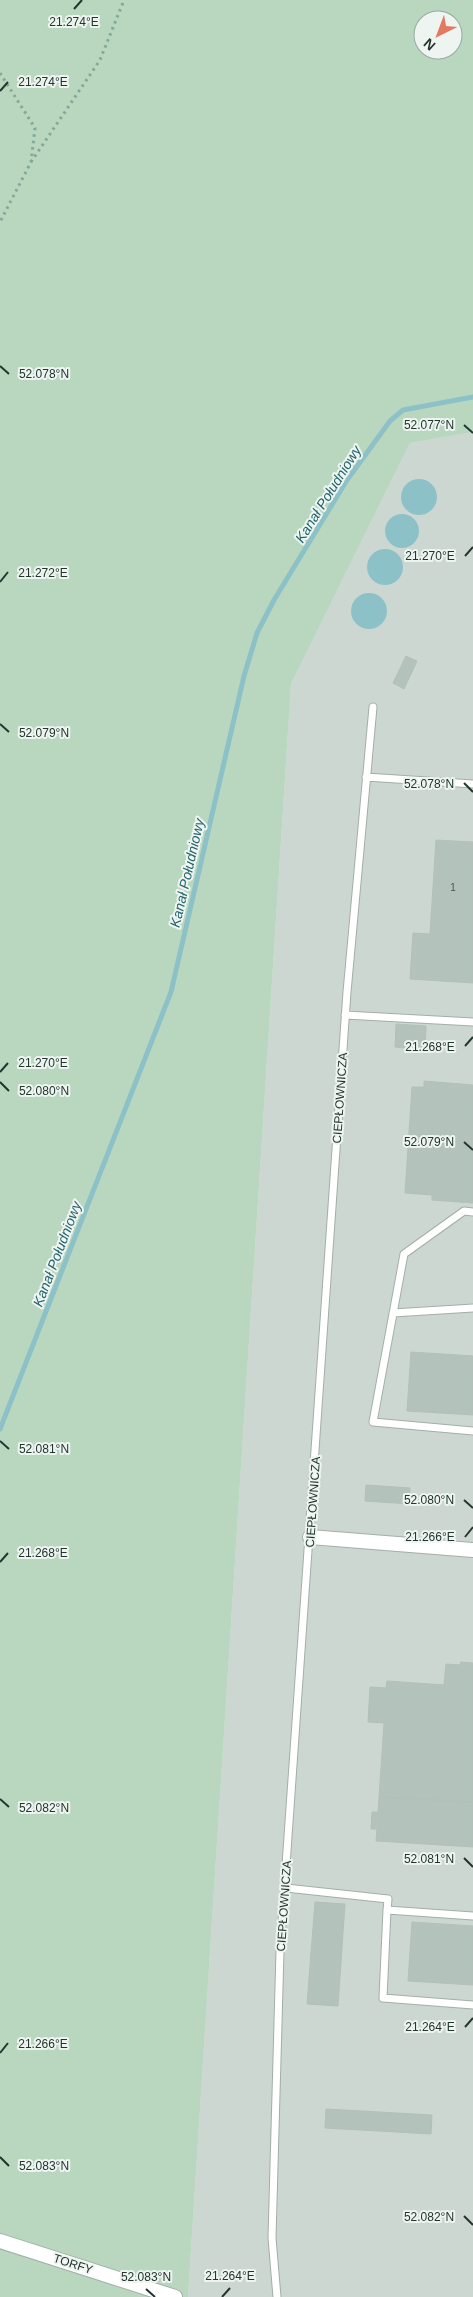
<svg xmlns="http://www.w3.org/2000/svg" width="473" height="2297" font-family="Arial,sans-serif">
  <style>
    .built { fill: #cdd7d2 }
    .green { fill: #b9d7bf; fill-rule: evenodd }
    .water { fill: #8cc2c7 }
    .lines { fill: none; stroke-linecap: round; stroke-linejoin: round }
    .stream { stroke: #8cc2c7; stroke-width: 5 }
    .building { fill: #b4c2bc; stroke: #b2c0b9 }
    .lane-casing { stroke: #a2afa9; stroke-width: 9 }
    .street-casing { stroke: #a2afa9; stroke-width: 16 }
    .path { stroke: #82a899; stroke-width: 3; stroke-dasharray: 2.5 4; stroke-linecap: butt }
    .lane { stroke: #fff; stroke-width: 7 }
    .street { stroke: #fff; stroke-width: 14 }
    .ticks { fill: none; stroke: #22352f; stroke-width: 2 }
    .labels { text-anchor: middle; stroke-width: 4; stroke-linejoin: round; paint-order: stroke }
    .number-label { font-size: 10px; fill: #465852 }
    .street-label { font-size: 12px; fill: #22352f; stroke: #eef5f1 }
    .water-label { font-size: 14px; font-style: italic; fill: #23636a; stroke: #eef5f1 }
    .ticks-label { font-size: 12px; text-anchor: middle; fill: #22352f; stroke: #eef5f1; stroke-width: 4; stroke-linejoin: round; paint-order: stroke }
  </style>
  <rect width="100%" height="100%" fill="#dee8e3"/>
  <path class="built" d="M473,432v1865h-285l103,-1613 119,-241z"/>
  <path class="green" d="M0,0h473v432l-63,11 -119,241 -103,1613h-188zM423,20h30v30h-30z"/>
  <path class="water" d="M401 497a18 18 0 1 1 36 0a18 18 0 1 1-36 0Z
    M385 531a17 17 0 1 1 34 0a17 17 0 1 1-34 0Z
    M367 567a18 18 0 1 1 36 0a18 18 0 1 1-36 0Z
    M351 611a18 18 0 1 1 36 0a18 18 0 1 1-36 0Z"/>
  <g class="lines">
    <path class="stream" d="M0,1429l171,-437 73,-316 13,-43 17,-33 73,-120 43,-59 13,-11 70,-13"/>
  </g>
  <path class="building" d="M406,656l11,5 -13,28 -11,-6z
    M436,840l37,2v141l-63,-4 3,-46 17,1z
    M396,1024l30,2 -1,24 -30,-3z
    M424,1081l49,4v118l-41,-3v-5l-27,-2 7,-106h12z
    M411,1352l62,4v59l-66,-4z
    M366,1485l44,3 -1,16 -44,-3z
    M461,1662l12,1v139l-94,-5 5,-74 -16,-1 2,-35 16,1 1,-7 57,4 2,-21 14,1z
    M379,1797l94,5v45l-97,-6 1,-12h-6l1,-17h6z
    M315,1902l30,2 -7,102 -31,-2z
    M412,1922l61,4v59l-65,-4z
    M326,2109l106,6 -1,19 -106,-6z"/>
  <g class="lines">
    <defs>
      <path id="lane" d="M366,777l107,7
        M345,1015l128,7
        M473,1212l-9,-1 -60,43 -31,168 100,9
        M393,1313l80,-5
        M286,1888l102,11 -1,11
        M473,1916l-86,-6 -4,88 90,7
        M277,2297l-5,-59 8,-287 67,-959 26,-285"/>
      <path id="street" d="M310,1537l163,13
        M0,2241l175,56"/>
    </defs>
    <use href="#lane" class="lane-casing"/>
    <use href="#street" class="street-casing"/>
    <path class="path" d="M0,73l35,55 -4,34 -31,60
      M31,162l69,-102 24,-60"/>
    <use href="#lane" class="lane"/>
    <use href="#street" class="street"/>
  </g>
  <path class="ticks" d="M74,9l8,-9M0,91l8,-9M0,366l9,8M464,425l9,8M465,556l8,-9M0,582l8,-10M0,724l9,8M464,783l9,9M465,1046l8,-9M0,1072l8,-9M0,1082l9,9M464,1142l9,8M0,1441l9,8M464,1500l9,8M465,1537l8,-10M0,1562l8,-9M0,1799l9,8M464,1858l9,9M465,2027l8,-9M0,2053l8,-10M0,2157l9,9M464,2216l9,9M146,2289l9,8M222,2297l8,-9"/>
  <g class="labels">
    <g class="number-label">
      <text x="453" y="891">1</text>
    </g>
    <g class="street-label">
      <text transform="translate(340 1098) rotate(-86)" y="4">CIEPŁOWNICZA</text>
      <text transform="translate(313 1502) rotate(-86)" y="4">CIEPŁOWNICZA</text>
      <text transform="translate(284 1906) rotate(-86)" y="4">CIEPŁOWNICZA</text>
      <text transform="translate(73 2264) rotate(18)" y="4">TORFY</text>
    </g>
    <g class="water-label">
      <text transform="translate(328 494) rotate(-58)" y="5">Kanał Południowy</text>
      <text transform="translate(187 873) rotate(-77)" y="5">Kanał Południowy</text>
      <text transform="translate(57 1254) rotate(-69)" y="5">Kanał Południowy</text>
    </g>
  </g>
  <g class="ticks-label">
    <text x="74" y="26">21.274°E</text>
    <text x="43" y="86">21.274°E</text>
    <text x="44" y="378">52.078°N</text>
    <text x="429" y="429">52.077°N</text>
    <text x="430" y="560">21.270°E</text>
    <text x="43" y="577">21.272°E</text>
    <text x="44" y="737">52.079°N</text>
    <text x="429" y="788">52.078°N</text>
    <text x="430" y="1051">21.268°E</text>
    <text x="43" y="1067">21.270°E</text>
    <text x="44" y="1095">52.080°N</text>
    <text x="429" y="1146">52.079°N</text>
    <text x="44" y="1453">52.081°N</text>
    <text x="429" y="1504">52.080°N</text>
    <text x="430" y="1541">21.266°E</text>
    <text x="43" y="1557">21.268°E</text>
    <text x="44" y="1812">52.082°N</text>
    <text x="429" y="1863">52.081°N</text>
    <text x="430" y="2031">21.264°E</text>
    <text x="43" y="2048">21.266°E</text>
    <text x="44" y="2170">52.083°N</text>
    <text x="429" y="2221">52.082°N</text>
    <text x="230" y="2280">21.264°E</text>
    <text x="146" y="2281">52.083°N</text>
  </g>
  <g transform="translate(438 35) rotate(222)"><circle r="24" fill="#eef5f1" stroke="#9ca8a3"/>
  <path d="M0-4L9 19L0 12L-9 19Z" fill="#e17963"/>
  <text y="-8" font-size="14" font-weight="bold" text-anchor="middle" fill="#22352f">N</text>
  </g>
</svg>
